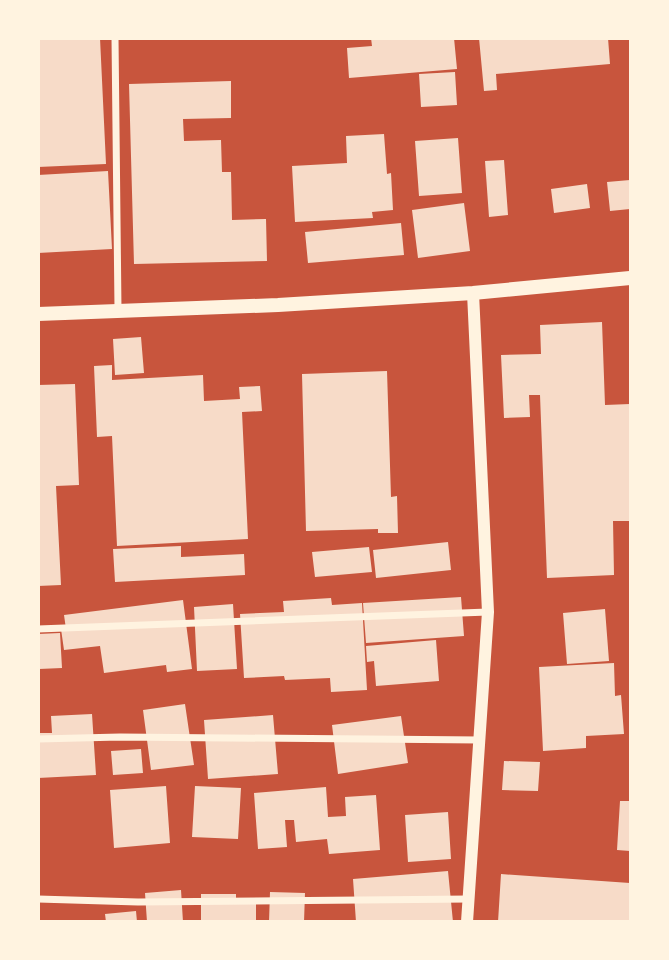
<svg xmlns="http://www.w3.org/2000/svg" width="669" height="960" font-family="Spectral,serif">
  <style>
    .building { fill: #f7dbc8 }
    .lines { fill: none; stroke-linecap: round; stroke-linejoin: round }
    .minor { stroke: #fff3e0; stroke-width: 7 }
    .tertiary { stroke: #fff3e0; stroke-width: 12 }
    .secondary { stroke: #fff3e0; stroke-width: 14 }
  </style>
  <rect width="100%" height="100%" fill="#c8553d"/>
  <path class="building" d="M38,38h62l6,126 -68,3z
    M371,38h83l3,31 -108,9 -2,-30 25,-2z
    M479,38h129l2,26 -114,10 1,16 -13,1z
    M455,72l2,33 -36,2 -2,-33z
    M231,81v37l-48,1 1,22 37,-1 1,32h9l1,48 34,-1 1,42 -133,3 -5,-180z
    M384,134l3,40 4,-1 2,37 -21,2 1,6 -78,4 -3,-56 55,-3 -1,-27z
    M458,138l4,55 -43,3 -4,-55z
    M504,160l4,55 -19,2 -4,-56z
    M108,171l4,78 -74,4v-78z
    M630,180v29l-20,2 -3,-29z
    M587,184l3,24 -36,5 -3,-24z
    M464,203l6,48 -52,7 -6,-48z
    M401,223l3,32 -96,8 -3,-31z
    M602,322l3,83 25,-1v117h-17l1,54 -67,3 -7,-183h-11l1,22 -26,1 -3,-63 40,-1 -1,-29z
    M141,337l3,36 -29,2 -2,-36z
    M112,365v15l91,-5 1,26 36,-2 -1,-12 21,-1 2,25 -20,1 6,127 -131,7 -5,-110 -15,1 -3,-71z
    M387,371l4,126 6,-1 1,37h-20v-4l-72,2 -4,-157z
    M75,384l4,101 -23,1 5,99 -23,1v-201z
    M448,542l3,28 -75,8 -3,-28z
    M181,546v11l63,-3 1,21 -130,7 -2,-33z
    M369,547l3,25 -57,5 -3,-25z
    M461,597l3,39 -98,7 -3,-40z
    M331,598l1,7 30,-2 5,87 -36,2 -1,-14 -45,2 -1,-4 -40,2 -4,-64 44,-2 -1,-11z
    M183,600l9,69 -25,3 -1,-7 -62,8 -4,-27 -36,4 -3,-21h5l-2,-14z
    M233,604l4,65 -40,2 -3,-64z
    M605,609l4,52 -42,3 -4,-51z
    M60,633l2,35 -23,1 -1,-35z
    M436,640l3,41 -63,5 -2,-25 -7,1 -1,-16z
    M614,663l1,33 6,-1 3,39 -38,2v12l-43,3 -4,-84z
    M185,704l9,61 -43,5 -8,-60z
    M92,714l4,61 -58,3v-45h14l-1,-17z
    M273,715l5,59 -70,5 -4,-59z
    M401,716l7,47 -70,11 -6,-49z
    M141,749l2,24 -30,2 -2,-24z
    M504,761l36,1 -2,29 -36,-1z
    M166,786l4,57 -56,5 -4,-58z
    M195,786l46,2 -3,51 -46,-2z
    M326,787l2,30 18,-1 -1,-19 31,-2 4,55 -51,4 -2,-15 -31,3 -2,-22h-9l2,27 -29,2 -4,-56z
    M620,801h10v50l-13,-1z
    M448,812l3,47 -43,3 -3,-47z
    M448,871l5,51h-97l-3,-43z
    M501,874l129,9v39h-132z
    M181,890l2,32h-36l-2,-29z
    M270,892l35,1 -1,29h-35z
    M201,894h35v10h20v18h-55z
    M136,911l1,11h-31l-1,-8z"/>
  <g class="lines">
    <path class="minor" d="M115,38l3,271
      M38,629l450,-17
      M38,739l82,-2 360,3
      M38,899l100,3 331,-3"/>
    <path class="tertiary" d="M467,922l21,-310 -15,-319"/>
    <path class="secondary" d="M38,314l240,-9 195,-12 157,-15"/>
  </g>
  <rect width="669" height="960" fill="none" stroke="#fff3e0" stroke-width="80"/>
</svg>
